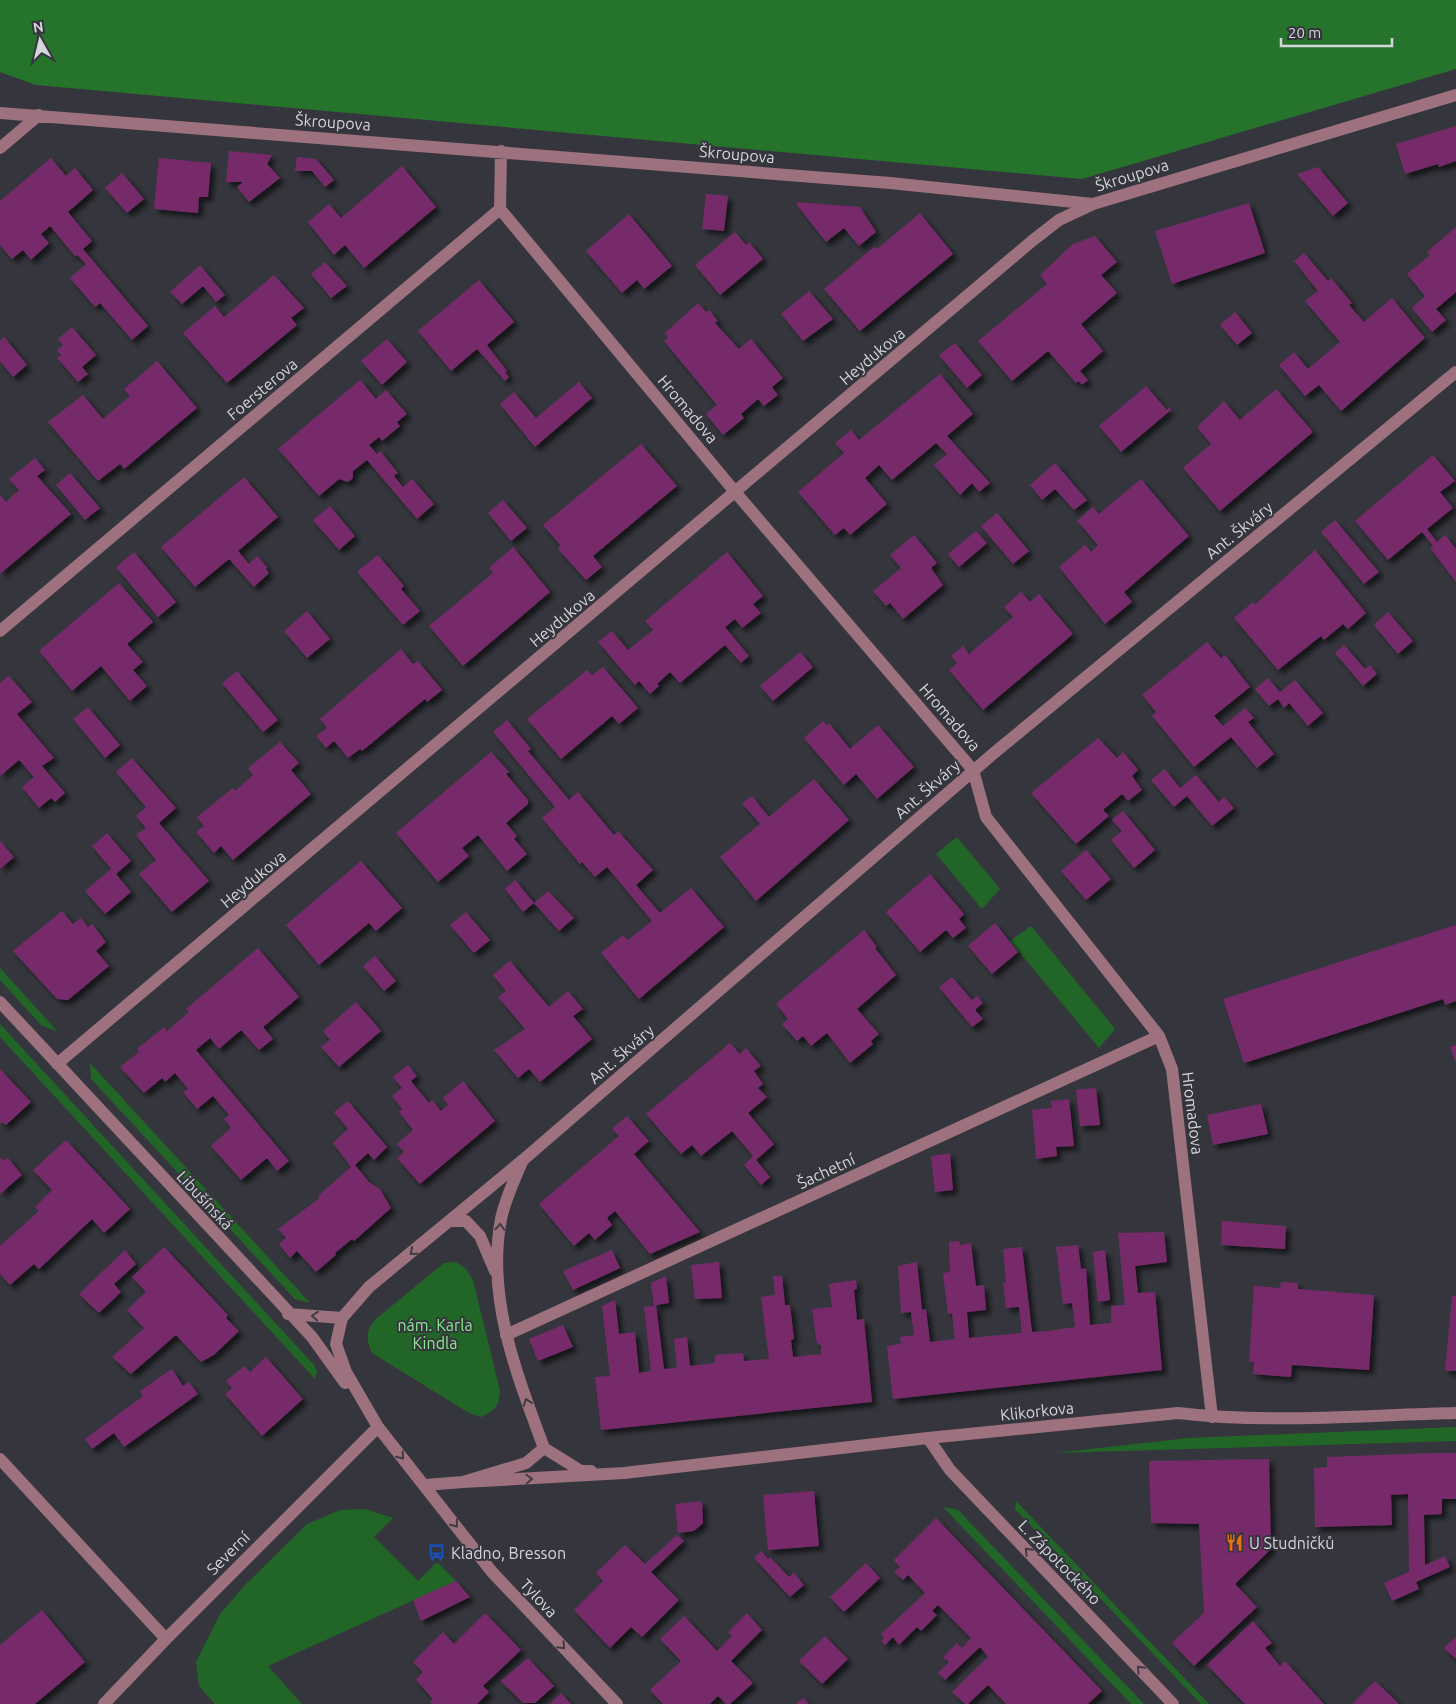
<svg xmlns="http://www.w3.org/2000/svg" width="1456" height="1704" font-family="Ubuntu,sans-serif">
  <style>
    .green { fill: #226627 }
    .forest { fill: #26732c }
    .building { fill: #762c6b; filter: url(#shadow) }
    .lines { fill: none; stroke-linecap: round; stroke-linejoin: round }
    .minor { stroke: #9d717e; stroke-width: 12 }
    .oneway { stroke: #3f3c44 }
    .labels { text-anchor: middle; stroke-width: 4; stroke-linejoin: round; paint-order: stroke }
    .street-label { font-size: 16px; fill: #d5d6db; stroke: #35363d }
    .park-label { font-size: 16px; fill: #89eb8b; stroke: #35363d }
    .poi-label { font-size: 16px; fill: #d5d6db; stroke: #35363d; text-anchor: start }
  </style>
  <defs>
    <filter id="shadow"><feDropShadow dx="4.5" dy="4.5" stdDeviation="2.5" flood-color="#0009"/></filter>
  </defs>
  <rect width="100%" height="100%" fill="#35363d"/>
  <path class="green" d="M957,837l43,52 -18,20 -46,-55z
    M1031,926l84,103 -16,19 -89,-107z
    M0,968l58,64 -17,-7 -41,-45z
    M0,1024l314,341 3,6 -2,8 -315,-342z
    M90,1063l220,240 -15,-4 -204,-220z
    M456,1262l10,7 7,11 27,111c-1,15 -5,20 -19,26l-12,-4 -97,-60c-7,-16 -6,-23 5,-35l67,-55z
    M1456,1427v14l-401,12 133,-15z
    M1016,1501l193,203h-8l-186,-195z
    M943,1507l15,3 186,194h-13z
    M365,1509l28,9 -19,19 44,44 19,-19 19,19 -188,85 34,38h-87l-16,-18 -3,-24 24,-48 26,-30 61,-60 33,-14z"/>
  <path class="forest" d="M0,0h1456v69l-374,110 -1046,-94 -36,-13z"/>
  <path class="building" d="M1456,126v35l-17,6 -1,-3 -33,10 -9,-30z
    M229,151l43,4 -5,9 13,14 -31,24 -12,-15 6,-5h-17z
    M297,157l19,2 18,21 -9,7 -13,-16h-17z
    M51,158l15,18 9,-8 18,22 -25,22 24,29 -9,8 65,77 -16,14 -32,-37 -5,4 -25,-29 16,-14 -9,-9 -2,1 -25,-30 -9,8 8,9 -18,17 -8,-10 -11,9 -12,-14v-44z
    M159,158l52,5 -3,34h-9l-1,16 -44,-4z
    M402,166l34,41 -72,61 -19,-23 -11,10 -26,-33 21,-18 12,14z
    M1318,167l30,36 -15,13 -36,-42z
    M122,173l22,26 -17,14 -22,-25z
    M706,194l22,2 -4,35 -22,-2z
    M797,202l63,5 16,25 -17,14 -15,-18 -18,14 -29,-37z
    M1249,203l16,50 -93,31 -17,-53z
    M920,213l33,41 -93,77 -36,-42 50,-42 3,2z
    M629,214l43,52 -28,23 -7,-9 -15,13 -36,-42z
    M1456,227v65l-20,17 10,11 -14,12 -20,-24 13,-12 -18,-22 23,-19 -3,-3z
    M735,232l11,13 3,-3 14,17 -43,36 -25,-30z
    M1095,236l22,26 -16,13 16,18 -36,31 22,27 -23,20 8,9 -6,5 -4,-4 -2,2 -28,-32 -36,30 -34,-40 69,-57 -7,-9 33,-31z
    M1304,253l24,28 3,-3 21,25 -3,2 15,17 28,-24 33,40 -84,73 -22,-26 -14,11 -26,-31 15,-13 14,17 32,-27 -35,-41 13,-10 -24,-30z
    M325,262l22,24 -16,12 -20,-24z
    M200,265l25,30 -9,7 -13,-16 -21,18 -12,-12z
    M274,275l30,33 -13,10 6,7 -70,58 -44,-50 32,-27 9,11z
    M479,280l35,42 -27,23 20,26 -2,1 4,5 -4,4 -28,-32 -26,22 -33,-40z
    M809,291l24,28 -30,22 -22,-27z
    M698,303l8,9 3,-2 9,11 -3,2 24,26 12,-10 32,39 -11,9 6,8 -14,11 -6,-7 -17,15 3,4 -21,17 -17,-21 11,-9 -53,-64 4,-3 -3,-5z
    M1235,312l17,21 -15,12 -17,-20z
    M72,327l24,28 -14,12 6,7 -10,8 -21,-24 4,-3 -4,-5 6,-5 -5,-6z
    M4,337l23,28 -14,12 -13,-16v-20z
    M387,339l20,23 -25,23 -21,-24z
    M955,343l27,32 -15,13 -28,-33z
    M157,361l40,47 -73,61 -4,-5 -22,17 -50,-59 35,-27 20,24 27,-23 -6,-7z
    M940,374l33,40 -26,22 43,47 -11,9 -7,-9 -12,12 -26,-30 13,-11 -11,-11 -44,37 -13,-15 -14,13 22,26 -37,31 -6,-7 -9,7 -37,-43 46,-39 -9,-10 16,-13 8,10z
    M360,380l16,19 10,-9 21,24 -10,8 3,4 -18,15 -3,-4 -10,8 8,9 3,-3 18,22 -4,3 9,11 9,-8 22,25 -17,15 -50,-59 -14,11v7l-5,4 -9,-3 -20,17 -41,-47z
    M579,382l13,16 -57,49 -35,-43 14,-12 22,26z
    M1146,386l21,24 2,-3 2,3 -50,42 -22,-26z
    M1276,389l37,43 -93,79 -37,-43 28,-24 -14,-17 27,-26 16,19z
    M641,444l36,42 -84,70 9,11 -16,13 -28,-31 2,-4 -17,-20z
    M1433,455l22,26 -15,11 13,16 -26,21 10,13 8,-7 11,14v33l-26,-34 3,-2 -11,-14 -34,28 -33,-39z
    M35,458l10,12 -8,6 34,38 -71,60v-79l6,7 13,-12 -10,-11z
    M1055,463l32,37 -13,10 -19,-21 -13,11 -12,-15z
    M70,473l30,35 -15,12 -29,-35z
    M244,477l34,40 -40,34 11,13 8,-8 10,11 -1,2 3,4 -15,14 -25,-28 -34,28 -34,-40z
    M1141,479l48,57 -65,56 8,10 -27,22 -46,-57 26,-22 6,7 7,-7 -21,-24 16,-14 6,7z
    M503,500l24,28 -16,13 -23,-28z
    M330,506l25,30 -16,14 -26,-30z
    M997,513l32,38 -16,13 -32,-38z
    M1335,520l44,52 -15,12 -43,-52z
    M976,531l11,12 -28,24 -11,-13z
    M914,535l23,28 -6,5 12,17 -40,34 -13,-16 -4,3 -13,-15 28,-23 -11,-13z
    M513,547l37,45 -87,74 -34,-40 64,-53 -4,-5z
    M1315,550l51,63 -18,16 -5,-5 -19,16 -3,-4 -43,34 -44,-52 19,-16 2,3z
    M134,552l42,50 -18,15 -42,-50z
    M727,552l36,44 -10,8 8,9 -19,15 -7,-9 -10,8 24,29 -8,7 -16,-18 -45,38 -10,-11 -13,12 2,2 -9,8 -11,-13 -4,4 -37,-43 14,-11 16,19 25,-20 -8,-9z
    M378,555l26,31 -3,3 19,22 -17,14 -46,-53z
    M119,583l34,39 -26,22 16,18 -10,8 14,16 -17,15 -29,-35 -29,25 -33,-40z
    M1021,592l9,10 9,-8 34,40 -90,76 -34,-40 8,-7 -6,-7 12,-10 6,8 44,-37 -9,-10z
    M307,611l23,28 -23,19 -23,-27z
    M1388,612l25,29 -15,13 -24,-29z
    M1207,642l14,16 4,-3 25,32 -36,29 9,10 22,-18 9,10 -6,4 26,32 -17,14 -26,-31 -37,30 -42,-51 4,-4 -14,-17z
    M1344,645l21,24 5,-4 7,9 -14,12 -28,-33z
    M401,649l12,15 5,-3 24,29 -15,12 -2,-3 -63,52 -2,-2 -12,9 -14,-17 -8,7 -10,-12 11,-8 -7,-9z
    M800,652l13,15 -40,34 -13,-15z
    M603,667l35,41 -19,16 -7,-8 -51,43 -34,-40 60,-49 5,5z
    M237,671l41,49 -15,12 -41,-49z
    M9,676l23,26 -15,12 37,44 -12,8 23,27 -10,9 -4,-4 -12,10 -17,-21 12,-10 -15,-17 -19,16v-93z
    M1268,678l12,14 15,-12 28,33 -15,13 -19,-23 -5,5 -6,-9 -9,7 -14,-17z
    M88,707l32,38 -15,13 -32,-39z
    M507,720l24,29 -3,2 41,49 9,-8 36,43 4,-4 35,39 -17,15 24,28 31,-25 33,39 -85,72 -38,-46 22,-18 5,5 24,-19 -45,-54 -12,10 -13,-15 -2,2 -38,-46 13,-11 -62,-75z
    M823,721l4,5 2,-3 21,26 28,-24 36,42 -37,32 -21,-25 -12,11 -40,-47z
    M1098,738l19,20 6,-6 15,18 -6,6 10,14 -14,11 -6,-7 -19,16 6,6 -33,28 -45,-51z
    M280,742l19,21 -8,7 20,24 -78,66 -12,-14 -7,7 -18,-21 8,-6 -7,-9 36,-29 2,3 18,-16 -5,-7z
    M491,752l18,20 -3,2 22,26v4l-22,19 11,13 -3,3 1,1 12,14 -20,17 -29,-36 -16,13 7,8 -31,26 -42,-49z
    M132,758l44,50 -17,15 50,58 -37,31 -33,-38 17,-14 -20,-25 10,-7 -10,-12 10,-9 -30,-35z
    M1165,769l15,19 16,-13 23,27 5,-5 10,11 -22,18 -25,-30 -13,11 -23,-27z
    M814,779l35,41 -93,81 -36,-44 40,-33 -18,-21 10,-7 17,21z
    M1123,811l32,39 -21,18 -23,-28 11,-9 -10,-11z
    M107,833l24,28 -15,13 15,18 -26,22 -20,-23 26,-22 -19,-23z
    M0,841l14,16 -14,12z
    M1086,850l25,29 -25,21 -25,-29z
    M361,861l41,47 -26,23 -7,-8 -50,42 -33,-40z
    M930,874l34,40 -5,5 7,9 -13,10 -7,-8 -26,22 -34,-40z
    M515,880l19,23 -11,9 -18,-23z
    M548,891l26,27 -15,13 -25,-28z
    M62,911l11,13 8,-6 7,9 4,-3 14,18 -10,9 13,15 -41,34 -11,-1 -44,-48z
    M466,912l24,28 -16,13 -24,-28z
    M995,923l23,29 -26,22 -24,-28z
    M1456,925v76l-11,4 -2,-6 -199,64 -21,-64z
    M864,930l13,17 -2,1 21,27 -39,34 22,25 -8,7 2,3 -23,19 -23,-30 -16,13 -8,-10 -6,5 -15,-17 6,-5 -12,-15z
    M258,948l41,49 -36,30 10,12 -14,11 -18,-20 -22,19 -9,-11 -14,12 93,111 -12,10 -10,-13 -26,22 -30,-34 20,-18 -7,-9 5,-4 -16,-19 -16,13 -14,-17 5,-3 -13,-16 -10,9 -3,-4 -18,15 -24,-26 19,-15 -2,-3 27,-22 3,4 22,-19 -3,-3z
    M375,956l21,25 -12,10 -21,-25z
    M510,961l39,46 19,-16 15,18 -10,7 19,23 -52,43 -11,-13 -11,9 -24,-28 31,-21 -27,-32 8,-6 -13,-16z
    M952,977l20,23 5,-4 6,7 -8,7 8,9 -11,8 -33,-40z
    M356,1002l25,29 -42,36 -18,-20 9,-7 -7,-9z
    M730,1043l10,11 6,-6 15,18 -7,5 9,13 -5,4 9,9 -19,16 26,31 -18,16 14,17 -9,8 -17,-20 9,-9 -21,-25 -31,25 -9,-11 -11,9 -35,-40z
    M1456,1045v19l-6,-17z
    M408,1065l9,11 -6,5 18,22 3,-3 9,11 7,-6 -5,-7 20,-17 32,40 -75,63 -23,-26 7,-6 -7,-8 16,-14 -14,-18 3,-3 -10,-13 10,-8 -9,-11z
    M0,1069l31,33 -25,23 -4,-3 -2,1z
    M1096,1088l4,37 -20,1 -4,-36z
    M1069,1099l5,47 -18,1 1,9 -21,3 -4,-49 20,-2 -1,-7z
    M348,1101l39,46 -13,13 -6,-7 -13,12 14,17 11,7 11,19 -37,33 -2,-2 -17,14 1,2 -20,17 -19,-21 -7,7 -11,-14 7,-6 -8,-9 42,-31 -2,-2 33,-29 -18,-24 15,-14 -14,-17z
    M1261,1104l7,30 -55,11 -6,-30z
    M627,1116l22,25 -15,13 66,78 -50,22 -35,-43 -8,7 5,7 -17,15 -6,-7 -15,13 -35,-42 80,-68 -7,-7z
    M66,1140l64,69 -26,24 -12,-14 -53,50 -5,-5 -24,21 -10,-11v-28l39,-35 -4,-4 17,-17 -19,-20z
    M950,1153l3,37 -18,2 -4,-36z
    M0,1157l4,4 4,-3 14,17 -22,19z
    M1222,1221l64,5 -1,23 -64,-4z
    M1164,1232l3,30 -32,4 3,27 17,-1 7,78 -269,29 -6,-53 14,-2 -1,-7 14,-2 -3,-23 -10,1 -3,-47 19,-4 5,48 4,-1 4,33 25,-3 -3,-26 -4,1 -5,-41 7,-1 -1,-30 10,-1 1,4 11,-2 5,43 8,-1 2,25 -19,2 2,26 53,-5 -3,-26 -13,1 -3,-25 3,-1 -3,-33 19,-2 10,85 16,-1 27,-4 -3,-24 -9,1 -7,-57 22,-2 3,24 5,-1 4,57 10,-1 11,-1v-17l14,-1 -7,-72z
    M164,1247l64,68 -2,3 13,13 -25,24 -13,7 -25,-27 -45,39 -19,-17 32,-29 -17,-18 19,-18 -14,-15z
    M125,1250l11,14 -22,20 7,8 -22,21 -20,-19z
    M612,1250l8,18 -47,22 -10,-19z
    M1105,1250l5,50 -12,2 -5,-50z
    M719,1262l3,36 -27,1 -4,-34z
    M666,1276l3,27 -13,2 8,64 13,-1 -3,-29 13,-2 3,29 25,-3v-8l28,-2 1,8 25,-2 -8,-62 14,-2 -2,-19h9l3,29h5l4,34 -3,1 2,17 28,-3v-9l-4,-1 -5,-35 20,-2 -3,-23 27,-4 1,9 -3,1 3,30 7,-1 8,83 -271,28 -6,-53 15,-1 -8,-70 13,-6 4,34 16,-2 4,41 12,-2 -7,-64 10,-1 -3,-23z
    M1281,1282l17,1v6l76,6 -5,75 -77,-5 -1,12 -38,-3 1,-12h-5l5,-76 26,2z
    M1452,1296h4v75h-11z
    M563,1325l10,22 -35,14 -9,-22z
    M266,1357l37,42 -41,37 -37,-42 7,-6 -6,-7 18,-15 6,6z
    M172,1369l11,17 6,-4 9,12 -74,53 -10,-14 -22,16 -7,-10 58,-43 -3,-5z
    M1431,1453h25v46h-14v15l-18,1 1,50 20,-9 5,11 -34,15 3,7 -27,12 -8,-18 25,-11 -1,-78 -17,1 1,30 -77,2 -1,-59 13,-1v-10z
    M1269,1459l2,90 -36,35 22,23 -63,59 -22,-23 32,-30 -5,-89 -48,-1 -2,-62z
    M814,1491l5,55 -51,4 -5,-55z
    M702,1501l1,22 -9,8 -16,2 -3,-29z
    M936,1518l166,173 -14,13h-82l-18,-19 -20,19h-3l-13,-12 36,-35 -8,-10 -35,33 -7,-7 11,-11 -6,-5 14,-14 5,5 9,-10 -33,-33 -6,6 5,4 -16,16 -4,-4 -18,18 -6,-8 -8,8 -4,-4 3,-3 -3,-4 44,-41 -17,-18 -5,5 -9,-8 6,-5 -6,-7z
    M677,1535l7,6 -33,31 28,28 -37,37 -11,-10 -21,21 -36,-38 29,-29 -7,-8 29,-28 20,19z
    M761,1551l7,8 2,-2 19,20 5,-4 10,12 -14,12 -36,-39z
    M866,1563l14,15 -36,34 -14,-15z
    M456,1581l14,16 -49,24 -8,-21z
    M42,1610l43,52 -50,42h-35v-59z
    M485,1613l36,37 -38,36 6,6 -12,12h-45l-2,-2 3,-3 -17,-19 7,-8 -10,-10 30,-30 11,12z
    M747,1613l15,17 -31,31 22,22 -23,21h-4l-8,-8 -8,8h-47l-13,-14 31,-29 -21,-22 24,-23 33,35 15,-15 -4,-4z
    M1253,1621l19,22 -7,5 15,18 5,-5 39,43h-79l-38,-39z
    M825,1636l23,23 -26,25 -23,-23z
    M1456,1637v22l-12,-11z
    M528,1658l26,28 -19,17h-12l-22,-22z
    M1375,1681l16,15 8,8h-47z
    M561,1693l10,11h-21z
    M803,1698l6,6h-13z"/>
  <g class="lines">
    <path class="minor" d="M0,113l890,70 203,21 363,-109
      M0,148l39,-33
      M500,209l236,284 237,277 13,47 173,219 13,33 40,348
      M0,631l500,-422 1,-58
      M0,1002l312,335 33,46
      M57,1064l975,-823 27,-21 34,-16
      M522,1162c-8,18 -17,38 -21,57 -15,79 16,156 43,229l37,23h10
      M451,1221h15l14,15 15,35
      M288,1314l54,4
      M506,1335l653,-299
      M928,1438l22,32 223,234
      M0,1459l166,180
      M463,1482l161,-9 304,-35 250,-25c91,11 186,2 278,0
      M425,1485l38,-3 63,-19 18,-15
      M104,1704l62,-65 212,-212
      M617,1704l-125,-132 -114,-145 -32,-55 -10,-28 6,-26 27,-31 154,-127 471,-407 462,-381"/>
  </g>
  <defs><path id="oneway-chevron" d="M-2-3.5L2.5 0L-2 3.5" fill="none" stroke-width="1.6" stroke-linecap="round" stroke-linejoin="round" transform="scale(1.25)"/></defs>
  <g class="oneway">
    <use href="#oneway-chevron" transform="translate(500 1227) rotate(-86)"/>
    <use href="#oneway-chevron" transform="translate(413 1252) rotate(141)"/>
    <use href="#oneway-chevron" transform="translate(315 1316) rotate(-175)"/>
    <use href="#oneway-chevron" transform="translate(527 1402) rotate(-110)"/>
    <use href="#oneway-chevron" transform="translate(401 1456) rotate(51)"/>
    <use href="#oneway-chevron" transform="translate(529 1479) rotate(-3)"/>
    <use href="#oneway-chevron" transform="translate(455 1524) rotate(52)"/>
    <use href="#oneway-chevron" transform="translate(1028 1551) rotate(-134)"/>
    <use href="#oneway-chevron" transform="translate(562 1646) rotate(47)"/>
    <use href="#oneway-chevron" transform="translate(1140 1669) rotate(-134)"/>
  </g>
  <defs>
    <symbol id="restaurant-bare" viewBox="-9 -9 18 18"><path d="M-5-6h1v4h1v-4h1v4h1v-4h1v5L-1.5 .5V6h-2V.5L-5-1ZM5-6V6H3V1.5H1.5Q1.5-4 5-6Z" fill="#e8710a" stroke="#35363d" stroke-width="2.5" paint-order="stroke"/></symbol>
    <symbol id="bus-bare" viewBox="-9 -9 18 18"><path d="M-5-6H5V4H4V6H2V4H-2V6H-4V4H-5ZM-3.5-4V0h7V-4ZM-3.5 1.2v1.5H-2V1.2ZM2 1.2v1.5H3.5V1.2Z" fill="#1a4fb4" stroke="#35363d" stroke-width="2.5" paint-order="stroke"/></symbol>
  </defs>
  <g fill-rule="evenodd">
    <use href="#restaurant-bare" x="1222" y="1530" width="25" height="25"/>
    <use href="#bus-bare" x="424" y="1540" width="25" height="25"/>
  </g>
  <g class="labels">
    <g class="street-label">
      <text transform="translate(333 122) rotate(4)" y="6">Škroupova</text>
      <text transform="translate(737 154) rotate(5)" y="6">Škroupova</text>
      <text transform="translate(1132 175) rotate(-17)" y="6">Škroupova</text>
      <text transform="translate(872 356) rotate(-40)" y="6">Heydukova</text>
      <text transform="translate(262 389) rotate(-40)" y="6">Foersterova</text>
      <text transform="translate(688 409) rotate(50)" y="6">Hromadova</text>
      <text transform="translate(1239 530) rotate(-39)" y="6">Ant. Škváry</text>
      <text transform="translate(562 618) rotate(-40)" y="6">Heydukova</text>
      <text transform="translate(950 717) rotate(49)" y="6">Hromadova</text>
      <text transform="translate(927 789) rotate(-41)" y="6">Ant. Škváry</text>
      <text transform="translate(253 879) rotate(-40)" y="6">Heydukova</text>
      <text transform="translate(621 1054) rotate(-41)" y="6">Ant. Škváry</text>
      <text transform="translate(1193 1113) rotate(83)" y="6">Hromadova</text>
      <text transform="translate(826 1171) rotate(-25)" y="6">Šachetní</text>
      <text transform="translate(205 1200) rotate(47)" y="6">Libušínská</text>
      <text transform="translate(1037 1411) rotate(-6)" y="6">Klikorkova</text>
      <text transform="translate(228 1553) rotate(-45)" y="6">Severní</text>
      <text transform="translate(1060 1562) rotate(46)" y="6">L. Zápotockého</text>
      <text transform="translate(539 1598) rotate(47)" y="6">Tylova</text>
    </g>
    <g class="park-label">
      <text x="435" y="1331">nám. Karla<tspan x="435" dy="18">Kindla</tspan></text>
    </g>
    <g class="poi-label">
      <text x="1249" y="1549">U Studničků</text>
      <text x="451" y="1559">Kladno, Bresson</text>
    </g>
  </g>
  <g transform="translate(40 40) rotate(352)" stroke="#35363d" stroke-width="4" paint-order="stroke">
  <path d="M0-4L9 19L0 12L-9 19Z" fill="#d5d6db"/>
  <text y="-8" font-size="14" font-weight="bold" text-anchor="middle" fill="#d5d6db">N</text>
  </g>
  <path d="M1281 38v8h111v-8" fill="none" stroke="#d5d6db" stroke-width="2.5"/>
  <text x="1288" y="38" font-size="15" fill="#d5d6db" stroke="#35363d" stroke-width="4" paint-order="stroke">20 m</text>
</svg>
